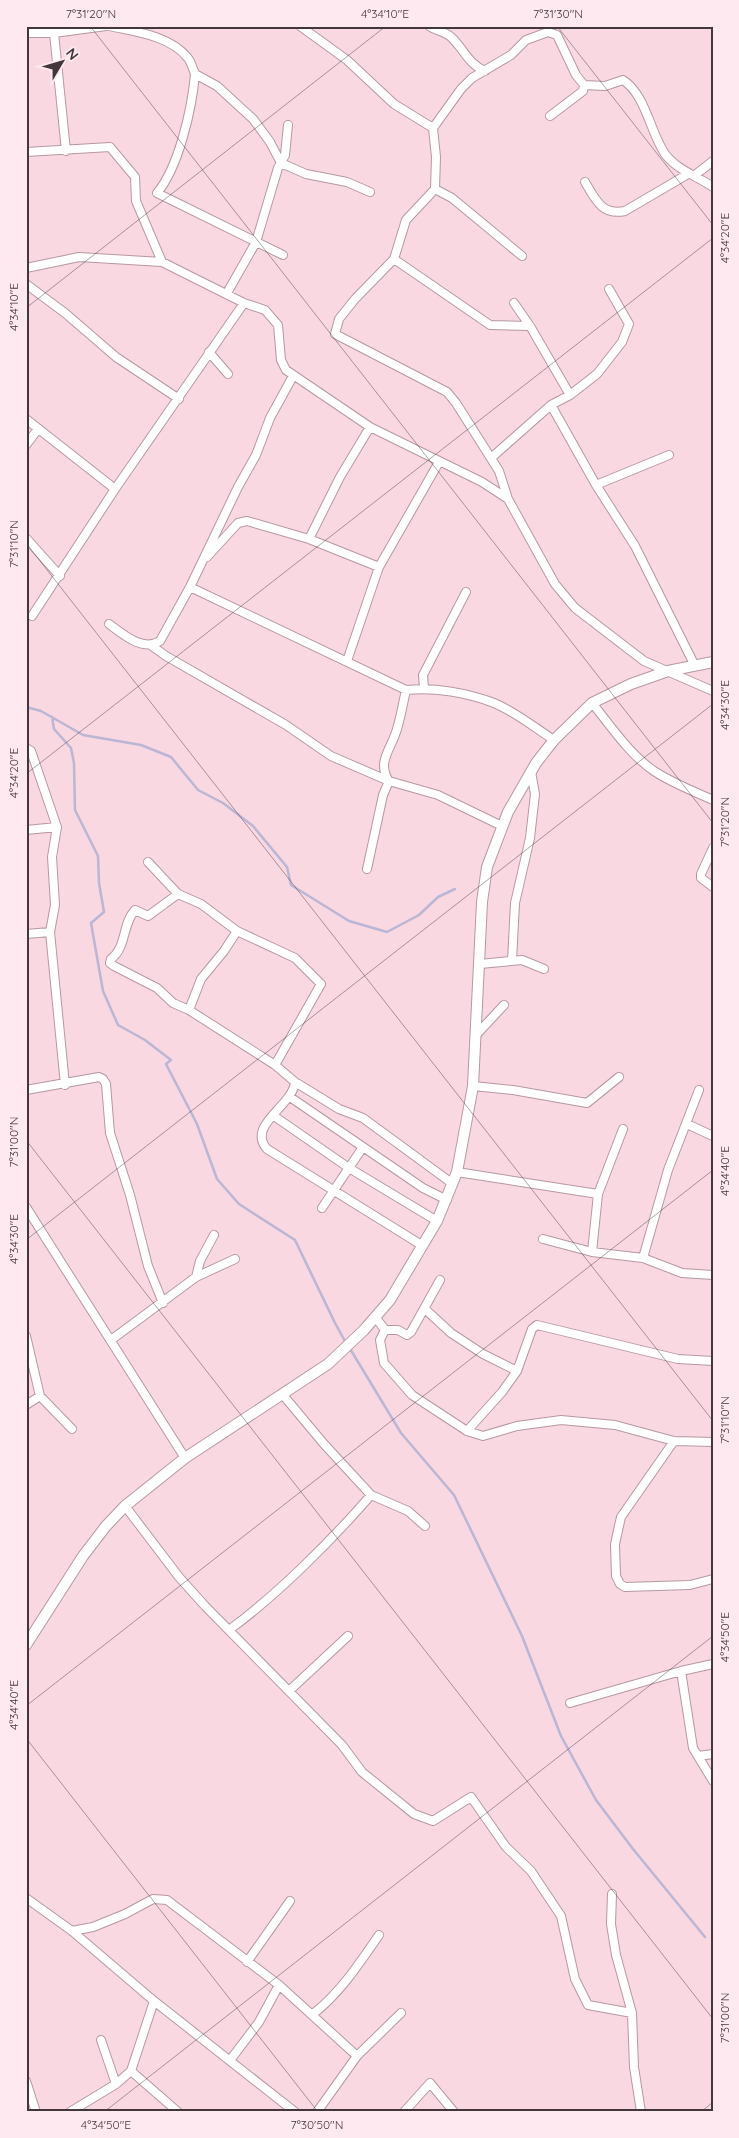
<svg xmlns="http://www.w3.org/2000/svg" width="739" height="2138" font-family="Quicksand,sans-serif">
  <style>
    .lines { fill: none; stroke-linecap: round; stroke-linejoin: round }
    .stream { stroke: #bab6d3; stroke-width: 2.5 }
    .minor-casing { stroke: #b798a2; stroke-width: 10 }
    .major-casing { stroke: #b798a2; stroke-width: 12 }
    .minor { stroke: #fff; stroke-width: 8 }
    .major { stroke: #fff; stroke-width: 10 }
    .ticks { fill: none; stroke: #44373b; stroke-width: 1; stroke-opacity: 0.45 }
    .neatline { fill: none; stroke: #44373b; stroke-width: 2 }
    .ticks-label { font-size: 12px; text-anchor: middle; fill: #44373b }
  </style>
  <rect width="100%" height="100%" fill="#f9d8e2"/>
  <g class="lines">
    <path class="stream" d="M26,707l15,4 42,24 58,10 30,12 27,33 25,13 30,23 34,41 4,18 58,36 38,11 32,-17 19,-18 17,-8
      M52,717l2,12 17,19 3,15 1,47 23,46 1,27 5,29 -13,11 12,68 15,34 27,15 26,20 -5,4 31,60 20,55 22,25 56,36 40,83 11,20
      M349,1347l52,86 53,62 68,141 39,100 35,64 37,49 72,88"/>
    <defs>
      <path id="minor" d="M109,26c26,6 60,9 78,31 4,4 6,12 8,17
        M300,26l47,34 47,44 39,24 3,29 -1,32
        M429,26c7,5 15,5 22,11 13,12 17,27 34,34
        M26,33h28l52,-7
        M54,33l12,118
        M550,116l33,-25 1,-6
        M433,128l28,-39 11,-11 39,-23 15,-15 22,-8 9,3 19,40 8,10 21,1 18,-6c23,15 27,52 42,74 12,16 32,22 48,33
        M26,152l84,-5 25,30 1,24 26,61
        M695,175l18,-14
        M585,182c10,17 17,34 40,29l63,-37
        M283,255l-126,-62c22,-26 35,-85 38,-119l22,12 36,33 17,23 11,21 25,11 41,8 23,10
        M394,259l96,66 40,1
        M26,268l53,-11 83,5 82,41 21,7 13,15 3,35 5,10 84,57 112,55 26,17 47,85 20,24 69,53 69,30
        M26,284l39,29 51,44 63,42
        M227,293l29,-51 22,-74 7,-13 3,-30
        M514,303l16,23 40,69
        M209,352l19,22
        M551,405l45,80 39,61 60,120
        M26,419l89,70
        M26,445l12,-16
        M491,458l60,-53 19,-10 27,-21 25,-32 7,-18 -20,-35
        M596,485l73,-30
        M508,499l-9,-28 -43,-68 -9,-11 -112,-58 4,-15 16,-20 39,-40 12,-39 29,-31 17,9 70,58
        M26,538l34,38
        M309,539l31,-62 30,-50
        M207,557l31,-34 9,-2 62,18 70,28
        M190,587l216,103c29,-3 62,3 88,13 22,9 41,25 60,37
        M32,616l83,-127 129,-186
        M109,624c14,10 33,28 51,17l30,-54 48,-100 18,-32 14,-37 23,-42
        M152,646l14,10 120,69 45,31 58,25 49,14 64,31
        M347,661l32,-94 60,-105
        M424,688l-1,-13 43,-83
        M592,703c19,23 37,51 62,68 18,12 39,20 59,29
        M26,748l5,3 26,76 -5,30 3,48 -5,27 15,153
        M26,830l31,-3
        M713,848l-12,26v4l12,9
        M148,862l30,32
        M367,869l16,-74 6,-14c-13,-19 3,-33 8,-52 4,-13 6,-26 9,-39
        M26,934l24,-2
        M512,961l3,-58 15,-65 5,-44 -4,-22
        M480,964l42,-4 22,9
        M189,1010l12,-31 23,-28 13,-20
        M476,1035l28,-30
        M275,1065l46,-81 -26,-26 -58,-27 -36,-27 -23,-10 -30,22 -13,-6c-13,14 -8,37 -24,49l-1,4 4,3 43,22 16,15 16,7 86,55 20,17 44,27 24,9 90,66
        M295,1082c-2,24 -49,43 -28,67l156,97
        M473,1086l40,4 74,13 32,-26
        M26,1090l73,-13 4,2 3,5 4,49 20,62 18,71 15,37
        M290,1097l133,91 24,12
        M274,1116l75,52 88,53
        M687,1124l26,12
        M457,1172l141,22 25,-65
        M26,1207l159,251
        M322,1208l41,-61
        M543,1239l49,13 51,6 39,15 31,2
        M592,1252l6,-58
        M643,1258l25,-88 31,-80
        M196,1277l4,-16 14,-26
        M425,1309l26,24 32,21 34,17
        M376,1318l9,12 -5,10 4,23 28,32 55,36 16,5 34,-10 44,-6 54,5 59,16 39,1
        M385,1330h13l9,5 4,-3 29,-52
        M26,1336l14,60 32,33
        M111,1340l85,-63 39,-18
        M283,1395l41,49 47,51 37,16 17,15
        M26,1405l14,-9
        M467,1431l35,-39 15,-21 15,-42 5,-4 141,34 35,2
        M674,1441l-53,76 -6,27 1,32 4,8 5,3 65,-2 23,-6
        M125,1506l54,71 26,29 137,139 20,27 52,42 19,7 38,-24 35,50 25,24 30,45 14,63 13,26 44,8
        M229,1630c48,-35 103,-90 142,-135
        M681,1671l12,77 20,33
        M289,1691l59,-55
        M570,1703l111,-32 32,-7
        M698,1756l15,-2
        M612,1894l-1,30 5,31 16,58 2,54 7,45
        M26,1898l46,33 82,70 141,111
        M72,1931l21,-4 32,-13 28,-15 14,1 112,85 78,71
        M247,1962l43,-61
        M313,2014c27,-21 46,-50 66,-79
        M101,2040l15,44
        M231,2059l28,-37 20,-37
        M131,2071l47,41
        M26,2081l10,31
        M70,2112l46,-28 15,-13 23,-70
        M317,2112l40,-56 44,-43
        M404,2112l26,-29 24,29"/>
      <path id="major" d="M26,1645l57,-89 23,-30 19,-20 60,-48 143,-94 36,-34 26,-30 47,-79 20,-49 16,-86 9,-184 5,-35 21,-55 28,-49 18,-23 38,-37 39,-19 37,-13 45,-9"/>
    </defs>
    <use href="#minor" class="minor-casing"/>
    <use href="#major" class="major-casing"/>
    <use href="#minor" class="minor"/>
    <use href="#major" class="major"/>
  </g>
  <path class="ticks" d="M90,26l623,797M557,26l156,199M26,308l360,-282M26,543l687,878M26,774l687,-536M26,1140l687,879M26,1240l687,-536M26,1706l687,-536M26,1738l292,374M104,2112l609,-476M701,2112l12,-10"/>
  <rect width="739" height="2138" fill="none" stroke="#fde9ef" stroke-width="55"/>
  <g transform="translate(62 62) rotate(52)" stroke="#fde9ef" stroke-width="4" paint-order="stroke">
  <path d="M0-4L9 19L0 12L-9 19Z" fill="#44373b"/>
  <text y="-8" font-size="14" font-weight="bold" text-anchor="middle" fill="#44373b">N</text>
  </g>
  <rect x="28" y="28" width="684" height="2082" class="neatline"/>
  <g class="ticks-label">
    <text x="91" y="18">7°31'20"N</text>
    <text x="385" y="18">4°34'10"E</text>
    <text x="558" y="18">7°31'30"N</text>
    <text transform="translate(725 238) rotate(-90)" y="4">4°34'20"E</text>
    <text transform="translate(14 307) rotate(-90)" y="4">4°34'10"E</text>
    <text transform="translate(14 544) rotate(-90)" y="4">7°31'10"N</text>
    <text transform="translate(725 705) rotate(-90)" y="4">4°34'30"E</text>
    <text transform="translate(14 773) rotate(-90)" y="4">4°34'20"E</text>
    <text transform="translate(725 822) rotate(-90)" y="4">7°31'20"N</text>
    <text transform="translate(14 1142) rotate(-90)" y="4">7°31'00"N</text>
    <text transform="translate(725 1171) rotate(-90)" y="4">4°34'40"E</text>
    <text transform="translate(14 1239) rotate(-90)" y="4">4°34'30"E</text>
    <text transform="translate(725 1420) rotate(-90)" y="4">7°31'10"N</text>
    <text transform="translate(725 1637) rotate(-90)" y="4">4°34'50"E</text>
    <text transform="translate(14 1705) rotate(-90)" y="4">4°34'40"E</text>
    <text transform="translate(725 2018) rotate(-90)" y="4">7°31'00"N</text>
    <text x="106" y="2129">4°34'50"E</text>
    <text x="317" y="2129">7°30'50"N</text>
  </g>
</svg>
